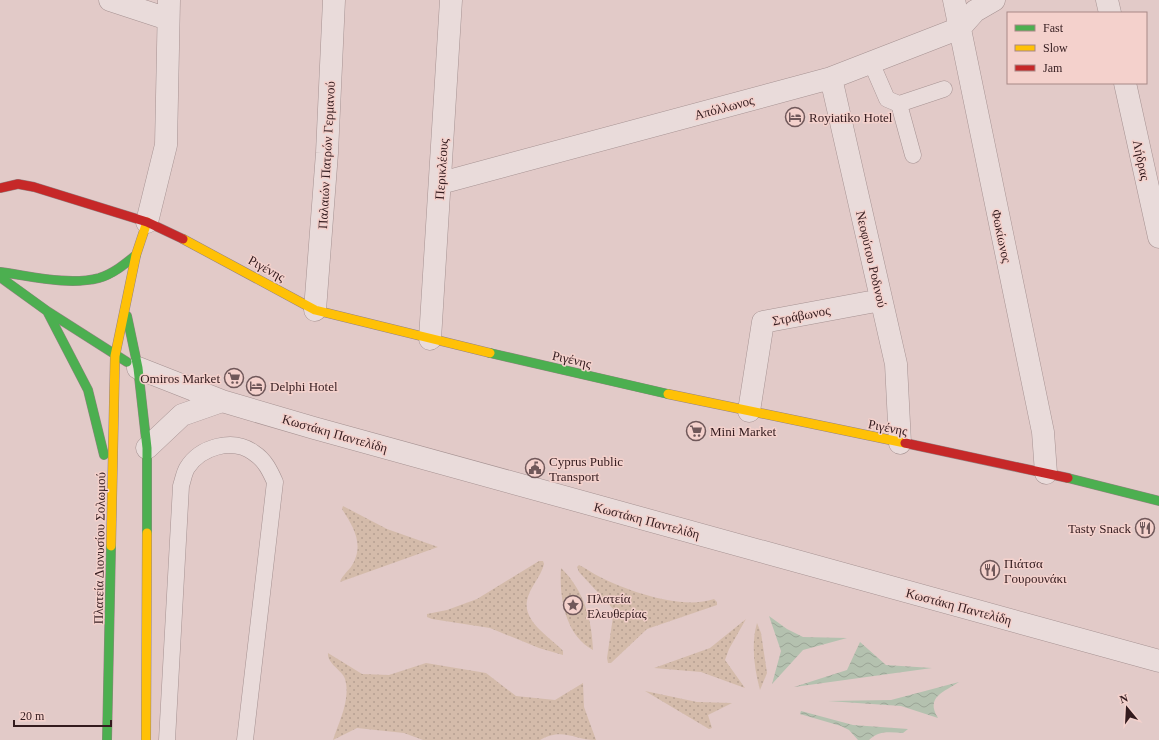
<svg xmlns="http://www.w3.org/2000/svg" width="1159" height="740" font-family="Georgia,serif">
  <style>
    .green { fill: url(#green-dots) }
    .water { fill: url(#water-waves) }
    .lines { fill: none; stroke-linecap: round; stroke-linejoin: round }
    .lane-casing { stroke: #a69292; stroke-width: 17 }
    .street-casing { stroke: #a69292; stroke-width: 23 }
    .fast-casing { stroke: #958282; stroke-width: 10 }
    .slow-casing { stroke: #958282; stroke-width: 10 }
    .jam-casing { stroke: #958282; stroke-width: 10 }
    .lane { stroke: #e9dbda; stroke-width: 16 }
    .street { stroke: #e9dbda; stroke-width: 22 }
    .fast { stroke: #4caf50; stroke-width: 9 }
    .slow { stroke: #ffc107; stroke-width: 9 }
    .jam { stroke: #c62828; stroke-width: 9 }
    .labels { text-anchor: middle; stroke-width: 3; stroke-linejoin: round; paint-order: stroke }
    .street-label { font-size: 13px; fill: #331b1e; stroke: #f4d1cc }
    .poi-label { font-size: 13px; fill: #331b1e; stroke: #f4d1cc; text-anchor: start }
  </style>
  <defs>
    <pattern id="green-dots" width="8" height="8" patternUnits="userSpaceOnUse"><rect width="8" height="8" fill="#d4bbaa"/><path d="M2 2h.1M6 6h.1" fill="none" stroke="#b6a092" stroke-width="1.8" stroke-linecap="round"/></pattern>
    <pattern id="water-waves" width="16" height="10" patternUnits="userSpaceOnUse"><rect width="16" height="10" fill="#b4c1af"/><path d="M0 5q4-4 8 0t8 0" fill="none" stroke="#9ba596"/></pattern>
  </defs>
  <rect width="100%" height="100%" fill="#e2cac8"/>
  <path class="green" d="M343,506l44,23 51,18 -98,35c2,-6 7,-10 11,-15 14,-22 3,-39 -9,-58z
    M539,561h4l1,3c-3,13 -15,24 -17,37 -4,21 24,37 36,50v4l-24,-7 -49,-20 -58,-9 -5,-2v-3l20,-4 30,-11z
    M579,565c7,3 14,9 21,12 30,15 82,33 114,22l3,3v3l-70,24 -36,34h-3l-1,-5 7,-48 -35,-38 -2,-5z
    M561,568c23,22 31,52 32,82 -28,-15 -34,-53 -32,-82z
    M746,619l-17,30 -4,11 20,28 -44,-16 -47,-4 56,-20z
    M757,623l4,10 6,40 -7,17c-6,-22 -9,-46 -3,-67z
    M328,653l34,21 27,1 37,-12 60,10 30,23 39,4 28,-17 1,24 12,33c-22,0 -33,-13 -56,0h-117l-19,-7 -47,-5 -24,12c6,-19 18,-41 12,-61 -3,-9 -18,-15 -17,-26z
    M645,691l52,11 35,1 -24,12 4,13 -3,1z"/>
  <path class="water" d="M769,616l18,13 16,8 44,1 -44,12 -31,34 9,-33z
    M860,642l26,23 46,3 -138,19 53,-17z
    M959,682c-15,10 -34,15 -21,36l-37,-12 -73,-5 63,-1z
    M801,711l52,14 55,4 -5,4c-13,-1 -24,-3 -34,7h-11l-9,-10 -8,-4 -41,-12z"/>
  <g class="lines">
    <defs>
      <path id="lane" d="M871,62l16,37 12,5 14,51
        M899,104l45,-15
        M167,740l14,-254c2,-6 3,-13 6,-18 13,-21 46,-31 67,-15 11,7 16,18 21,29l-30,258"/>
      <path id="street" d="M110,0l58,19
        M954,0l89,432 3,41
        M1107,0l3,13
        M831,78l65,286 4,79
        M1125,83l34,154
        M441,183l390,-105 129,-50 15,-17 19,-11
        M147,222l19,-77 3,-145
        M315,310l12,-157 7,-153
        M430,339l21,-339
        M138,368l84,33 92,27 845,233
        M749,411l14,-89 118,-22
        M147,448l35,-33 40,-14"/>
      <path id="fast" d="M0,272c31,4 68,14 99,6 14,-4 26,-14 37,-23
        M0,277l47,34 80,51
        M47,311l41,79 16,65
        M127,316l11,52 9,80v85
        M490,353l178,41
        M1068,478l91,23
        M107,740l4,-194"/>
      <path id="slow" d="M183,239l132,71 175,43
        M668,394l237,49
        M111,546l4,-190 21,-101 11,-33
        M146,740l1,-207"/>
      <path id="jam" d="M0,188l18,-4 16,3 113,35 36,17
        M905,443l163,35"/>
    </defs>
    <use href="#lane" class="lane-casing"/>
    <use href="#street" class="street-casing"/>
    <use href="#fast" class="fast-casing"/>
    <use href="#slow" class="slow-casing"/>
    <use href="#jam" class="jam-casing"/>
    <use href="#lane" class="lane"/>
    <use href="#street" class="street"/>
    <use href="#fast" class="fast"/>
    <use href="#slow" class="slow"/>
    <use href="#jam" class="jam"/>
  </g>
  <defs>
    <symbol id="hotel-ring" viewBox="-11 -11 22 22"><circle r="9.5" fill="#f4d1cc" stroke="#70585a" stroke-width="1.5"/><path d="M-6-4.5h1.5V1H6V5H4.5V3h-9V5H-6ZM-4 0a1.8 1.8 0 1 1 3.6 0ZM.5 0V-2.5h3Q6-2.5 6 0Z" fill="#70585a"/></symbol>
    <symbol id="supermarket-ring" viewBox="-11 -11 22 22"><circle r="9.5" fill="#f4d1cc" stroke="#70585a" stroke-width="1.5"/><path d="M-6-5.5h2.5l.6 2H6L4.5 2H-2.5L-4.4-4H-6ZM-1.5 3.2a1.3 1.3 0 1 0 .1 0ZM3 3.2a1.3 1.3 0 1 0 .1 0Z" fill="#70585a"/></symbol>
    <symbol id="civic-ring" viewBox="-11 -11 22 22"><circle r="9.5" fill="#f4d1cc" stroke="#70585a" stroke-width="1.5"/><path d="M-.6-6.5H3V-4.5H.6V-3L4-1V1h2V6H-6V1h2V-1L-.6-3ZM-1.2 2.5V6h2.4V2.5Z" fill="#70585a"/></symbol>
    <symbol id="restaurant-ring" viewBox="-11 -11 22 22"><circle r="9.5" fill="#f4d1cc" stroke="#70585a" stroke-width="1.5"/><path d="M-5-6h1v4h1v-4h1v4h1v-4h1v5L-1.5 .5V6h-2V.5L-5-1ZM5-6V6H3V1.5H1.5Q1.5-4 5-6Z" fill="#70585a"/></symbol>
    <symbol id="sight-ring" viewBox="-11 -11 22 22"><circle r="9.5" fill="#f4d1cc" stroke="#70585a" stroke-width="1.5"/><path d="M0-6L1.8-2.2L6-1.7L2.9 1.2L3.7 5.4L0 3.3L-3.7 5.4L-2.9 1.2L-6-1.7L-1.8-2.2Z" fill="#70585a"/></symbol>
  </defs>
  <g fill-rule="evenodd">
    <use href="#hotel-ring" x="784" y="106" width="22" height="22"/>
    <use href="#supermarket-ring" x="223" y="367" width="22" height="22"/>
    <use href="#hotel-ring" x="245" y="375" width="22" height="22"/>
    <use href="#supermarket-ring" x="685" y="420" width="22" height="22"/>
    <use href="#civic-ring" x="524" y="457" width="22" height="22"/>
    <use href="#restaurant-ring" x="1134" y="517" width="22" height="22"/>
    <use href="#restaurant-ring" x="979" y="559" width="22" height="22"/>
    <use href="#sight-ring" x="562" y="594" width="22" height="22"/>
  </g>
  <g class="labels">
    <g class="street-label">
      <text transform="translate(724 107) rotate(-15)" y="5">Απόλλωνος</text>
      <text transform="translate(326 155) rotate(-87)" y="5">Παλαιών Πατρών Γερμανού</text>
      <text transform="translate(1142 160) rotate(78)" y="5">Λήδρας</text>
      <text transform="translate(441 169) rotate(-86)" y="5">Περικλέους</text>
      <text transform="translate(1002 236) rotate(78)" y="5">Φωκίωνος</text>
      <text transform="translate(872 259) rotate(77)" y="5">Νεοφύτου Ροδινού</text>
      <text transform="translate(267 268) rotate(29)" y="5">Ριγένης</text>
      <text transform="translate(801 315) rotate(-11)" y="5">Στράβωνος</text>
      <text transform="translate(572 359) rotate(13)" y="5">Ριγένης</text>
      <text transform="translate(888 427) rotate(11)" y="5">Ριγένης</text>
      <text transform="translate(335 433) rotate(16)" y="5">Kωστάκη Παντελίδη</text>
      <text transform="translate(647 520) rotate(15)" y="5">Kωστάκη Παντελίδη</text>
      <text transform="translate(99 548) rotate(-89)" y="5">Πλατεία Διονυσίου Σολωμού</text>
      <text transform="translate(959 606) rotate(15)" y="5">Kωστάκη Παντελίδη</text>
    </g>
    <g class="poi-label">
      <text x="809" y="122">Royiatiko Hotel</text>
      <text x="220" y="383" text-anchor="end">Omiros Market</text>
      <text x="270" y="391">Delphi Hotel</text>
      <text x="710" y="436">Mini Market</text>
      <text x="549" y="466">Cyprus Public<tspan x="549" dy="15">Transport</tspan></text>
      <text x="1131" y="533" text-anchor="end">Tasty Snack</text>
      <text x="1004" y="568">Πιάτσα<tspan x="1004" dy="15">Γουρουνάκι</tspan></text>
      <text x="587" y="603">Πλατεία<tspan x="587" dy="15">Ελευθερίας</tspan></text>
    </g>
  </g>
  <rect x="1007" y="12" width="140" height="72" fill="#f4d1cc" stroke="#a78886"/>
  <rect x="1015" y="25" width="20" height="6" fill="#4caf50" stroke="#a78886"/>
  <text x="1043" y="32" font-size="12" fill="#331b1e">Fast</text>
  <rect x="1015" y="45" width="20" height="6" fill="#ffc107" stroke="#a78886"/>
  <text x="1043" y="52" font-size="12" fill="#331b1e">Slow</text>
  <rect x="1015" y="65" width="20" height="6" fill="#c62828" stroke="#a78886"/>
  <text x="1043" y="72" font-size="12" fill="#331b1e">Jam</text>
  <g transform="translate(1127 708) rotate(342)" stroke="#f4d1cc" stroke-width="3" paint-order="stroke">
  <path d="M0-3L7 15L0 10L-7 15Z" fill="#331b1e"/>
  <text y="-6" font-size="11" font-weight="bold" text-anchor="middle" fill="#331b1e">N</text>
  </g>
  <path d="M14 720v6h97v-6" fill="none" stroke="#331b1e" stroke-width="2"/>
  <text x="20" y="720" font-size="12" fill="#331b1e" stroke="#f4d1cc" stroke-width="3" paint-order="stroke">20 m</text>
</svg>
